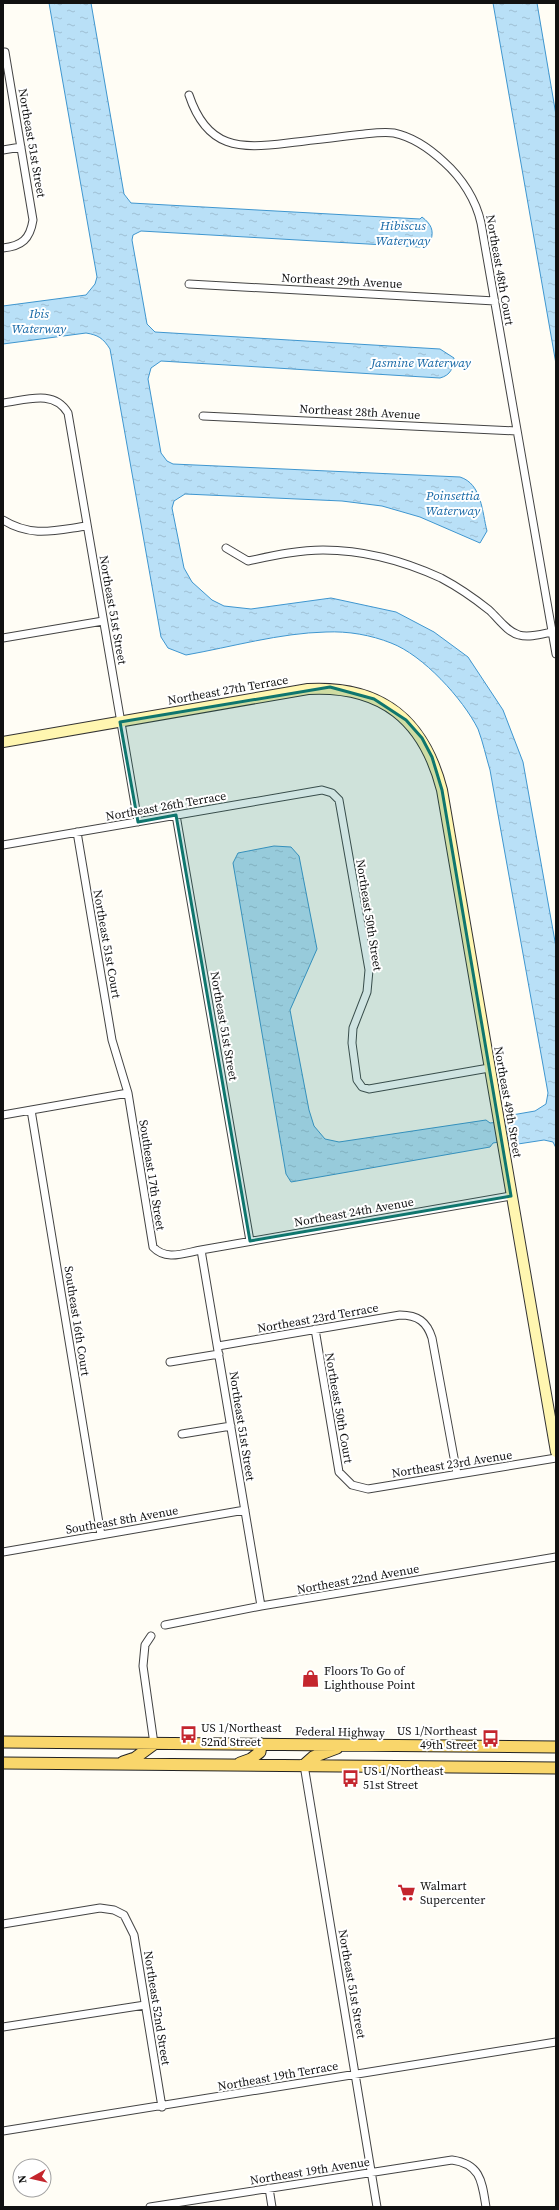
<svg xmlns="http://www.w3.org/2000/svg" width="559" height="2210" font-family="'Source Serif 4',serif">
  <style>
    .water { fill: url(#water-ripples); stroke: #3f96cf }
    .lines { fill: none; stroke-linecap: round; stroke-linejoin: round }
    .street-casing { stroke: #444; stroke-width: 9 }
    .secondary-casing { stroke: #333; stroke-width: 12 }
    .primary-casing { stroke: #222; stroke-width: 13 }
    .street { stroke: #fff; stroke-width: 7 }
    .secondary { stroke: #fff6b0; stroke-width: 10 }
    .primary { stroke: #f9d66b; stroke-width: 11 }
    .marked { fill: #0f766e; fill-opacity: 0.2; stroke: #0f766e; stroke-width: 3; stroke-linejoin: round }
    .labels { text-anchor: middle; stroke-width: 4; stroke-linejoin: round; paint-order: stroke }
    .street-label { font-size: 12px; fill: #111; stroke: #fff }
    .poi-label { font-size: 12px; fill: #111; stroke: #fff; text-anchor: start }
    .water-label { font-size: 13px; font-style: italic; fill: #1768a6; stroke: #fff }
  </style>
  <defs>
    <pattern id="water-ripples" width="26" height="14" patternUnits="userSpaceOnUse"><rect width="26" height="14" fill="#b9e0f7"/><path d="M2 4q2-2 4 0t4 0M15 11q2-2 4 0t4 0" fill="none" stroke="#9ebfd3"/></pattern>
  </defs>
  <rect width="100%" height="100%" fill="#fffdf5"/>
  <path class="water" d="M49,3h42l33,191 7,9 289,16 2,-2c9,7 12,13 9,23l-11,7 -279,-16 -8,4 -1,5 15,84 8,8 285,17 14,9c-1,10 -3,17 -14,20l-279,-17 -10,7 -3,11 13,74 6,8 6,3 287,13c22,7 22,35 27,54l-7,12 -60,-26 -38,-11 -40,-5 -157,-7 -11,7 -2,7 12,60 8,14 20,18 12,6 27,3 80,-11 65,14 38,20 34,25 35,53 20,52 33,185v201l-3,-6 -9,-2 -26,4 -7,-4 -18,3 -3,4 -199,35 -5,-8 -53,-311 5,-10 36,-7 17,1 8,9 18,93 -27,61 19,100 5,16 11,13 14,3 147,-22 4,3 17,-2 5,-6 23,-4 11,-7 2,-11 -58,-323c-4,-13 -7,-28 -12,-41 -15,-30 -55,-74 -87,-86 -20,-8 -43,-12 -65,-11 -46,1 -95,15 -140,23l-18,-7 -7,-11 -51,-288c-7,-11 -12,-14 -24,-16l-83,11v-38l83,-11 9,-11 2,-7z
    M493,3h44l19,112v249z"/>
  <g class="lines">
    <defs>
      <path id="street" d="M3,52h2l28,168c-3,19 -11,26 -30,28
        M189,95c18,54 50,54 99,48 23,-3 45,-5 67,-8 13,-1 27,-4 39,-2 19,4 36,16 50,29 18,16 32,38 37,61l75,431
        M3,150l18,-3
        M189,284l306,17
        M3,403c23,-3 51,-14 65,10l70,409
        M203,416l313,15
        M3,520c29,18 53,10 84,6
        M226,548l22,13c24,-5 50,-11 75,-11 40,0 81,11 118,28 17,9 33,20 48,32 9,8 18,22 30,25 10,3 23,-1 33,-3
        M3,638l100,-17
        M176,815l74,426
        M77,832l35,208 16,53 25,154c13,14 31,6 48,3l310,-54
        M3,845l319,-55 10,3 7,7 30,170 -2,22 -14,36 -1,15 5,37 5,7 7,2 120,-21
        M31,1110l70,425
        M3,1115l125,-22
        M201,1250l60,356
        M315,1329l24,143 13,13 16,4 188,-31
        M218,1346l182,-31c18,0 27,7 32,23l25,136
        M170,1362l49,-8
        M182,1434l49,-8
        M3,1552l242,-42
        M165,1625l96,-19 295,-49
        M151,1636l-6,9 -2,21 11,78
        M304,1765l73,442
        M3,1924l97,-16 14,2 10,5 10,20 28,172
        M3,2027l142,-22
        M3,2131l553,-89
        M269,2188l3,19
        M150,2207l302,-47c29,4 30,22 34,47"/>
      <path id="secondary" d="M3,742l305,-53c74,-4 116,31 134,101l114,662"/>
      <path id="primary" d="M3,1742l553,5
        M123,1762l12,-4 19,-14
        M3,1763l553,5
        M240,1763l11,-4 9,-7 1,-8
        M304,1765l9,-8 24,-9"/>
    </defs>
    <use href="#street" class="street-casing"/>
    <use href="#secondary" class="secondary-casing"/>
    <use href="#primary" class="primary-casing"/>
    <use href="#street" class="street"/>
    <use href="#secondary" class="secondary"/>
    <use href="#primary" class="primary"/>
  </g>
  <path class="marked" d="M330,687l44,12 32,21 16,18 10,19 10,33 69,406 -261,45 -74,-426 -38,7 -18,-100z"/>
  <defs>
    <symbol id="shop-bare" viewBox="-9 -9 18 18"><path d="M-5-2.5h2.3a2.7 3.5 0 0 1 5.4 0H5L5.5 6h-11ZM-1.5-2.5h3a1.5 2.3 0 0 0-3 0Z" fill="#c4262e" stroke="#fff" stroke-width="2.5" paint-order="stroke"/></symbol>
    <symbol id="bus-bare" viewBox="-9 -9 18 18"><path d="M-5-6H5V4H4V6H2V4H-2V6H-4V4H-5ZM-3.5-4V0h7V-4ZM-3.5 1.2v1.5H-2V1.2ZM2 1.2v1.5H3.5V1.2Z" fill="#c4262e" stroke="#fff" stroke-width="2.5" paint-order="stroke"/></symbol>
    <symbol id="supermarket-bare" viewBox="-9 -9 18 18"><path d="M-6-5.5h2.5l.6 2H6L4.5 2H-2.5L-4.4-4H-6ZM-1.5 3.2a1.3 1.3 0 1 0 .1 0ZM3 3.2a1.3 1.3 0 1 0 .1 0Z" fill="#c4262e" stroke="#fff" stroke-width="2.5" paint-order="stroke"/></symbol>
  </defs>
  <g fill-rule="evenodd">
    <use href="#shop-bare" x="298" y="1666" width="25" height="25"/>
    <use href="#bus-bare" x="176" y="1722" width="25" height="25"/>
    <use href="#bus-bare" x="478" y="1726" width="25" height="25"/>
    <use href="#bus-bare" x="338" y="1766" width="25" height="25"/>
    <use href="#supermarket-bare" x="394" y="1880" width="25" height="25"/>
  </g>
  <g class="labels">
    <g class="street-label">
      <text transform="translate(32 143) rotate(80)" y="4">Northeast 51st Street</text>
      <text transform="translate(500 270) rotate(80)" y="4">Northeast 48th Court</text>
      <text transform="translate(342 281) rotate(3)" y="4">Northeast 29th Avenue</text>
      <text transform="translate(360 412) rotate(3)" y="4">Northeast 28th Avenue</text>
      <text transform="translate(113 610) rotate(80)" y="4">Northeast 51st Street</text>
      <text transform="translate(228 690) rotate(-10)" y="4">Northeast 27th Terrace</text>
      <text transform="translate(166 806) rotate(-10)" y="4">Northeast 26th Terrace</text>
      <text transform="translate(369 915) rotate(81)" y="4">Northeast 50th Street</text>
      <text transform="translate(107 944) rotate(80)" y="4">Northeast 51st Court</text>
      <text transform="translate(224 1026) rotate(80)" y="4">Northeast 51st Street</text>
      <text transform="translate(508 1102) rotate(80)" y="4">Northeast 49th Street</text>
      <text transform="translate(152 1175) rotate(81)" y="4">Southeast 17th Street</text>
      <text transform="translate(354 1212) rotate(-10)" y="4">Northeast 24th Avenue</text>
      <text transform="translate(318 1318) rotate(-10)" y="4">Northeast 23rd Terrace</text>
      <text transform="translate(77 1321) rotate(81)" y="4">Southeast 16th Court</text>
      <text transform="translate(339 1408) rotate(80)" y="4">Northeast 50th Court</text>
      <text transform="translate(242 1426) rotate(81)" y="4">Northeast 51st Street</text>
      <text transform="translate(452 1464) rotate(-9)" y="4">Northeast 23rd Avenue</text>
      <text transform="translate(122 1520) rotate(-10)" y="4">Southeast 8th Avenue</text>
      <text transform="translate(358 1579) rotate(-10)" y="4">Northeast 22nd Avenue</text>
      <text transform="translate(340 1732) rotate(1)" y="4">Federal Highway</text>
      <text transform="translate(352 1984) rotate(80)" y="4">Northeast 51st Street</text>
      <text transform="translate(157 2008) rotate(81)" y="4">Northeast 52nd Street</text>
      <text transform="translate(278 2076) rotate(-10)" y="4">Northeast 19th Terrace</text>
      <text transform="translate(310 2171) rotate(-9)" y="4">Northeast 19th Avenue</text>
    </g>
    <g class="poi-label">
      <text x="324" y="1675">Floors To Go of<tspan x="324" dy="14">Lighthouse Point</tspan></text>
      <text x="201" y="1732">US 1/Northeast<tspan x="201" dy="14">52nd Street</tspan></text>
      <text x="477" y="1735" text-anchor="end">US 1/Northeast<tspan x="477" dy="14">49th Street</tspan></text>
      <text x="363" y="1775">US 1/Northeast<tspan x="363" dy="14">51st Street</tspan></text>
      <text x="420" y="1890">Walmart<tspan x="420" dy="14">Supercenter</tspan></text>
    </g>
    <g class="water-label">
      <text x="403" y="230">Hibiscus<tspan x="403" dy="15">Waterway</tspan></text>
      <text x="39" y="318">Ibis<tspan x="39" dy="15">Waterway</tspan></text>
      <text x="421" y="367">Jasmine Waterway</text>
      <text x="453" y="500">Poinsettia<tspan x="453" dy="15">Waterway</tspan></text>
    </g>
  </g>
  <rect width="559" height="2210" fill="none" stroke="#111111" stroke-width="8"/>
  <g transform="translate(32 2178) rotate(262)"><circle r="19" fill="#ffffff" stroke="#a0a0a0"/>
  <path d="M0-3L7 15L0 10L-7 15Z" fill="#c4262e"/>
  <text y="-6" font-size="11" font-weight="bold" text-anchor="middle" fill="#111111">N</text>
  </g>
</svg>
